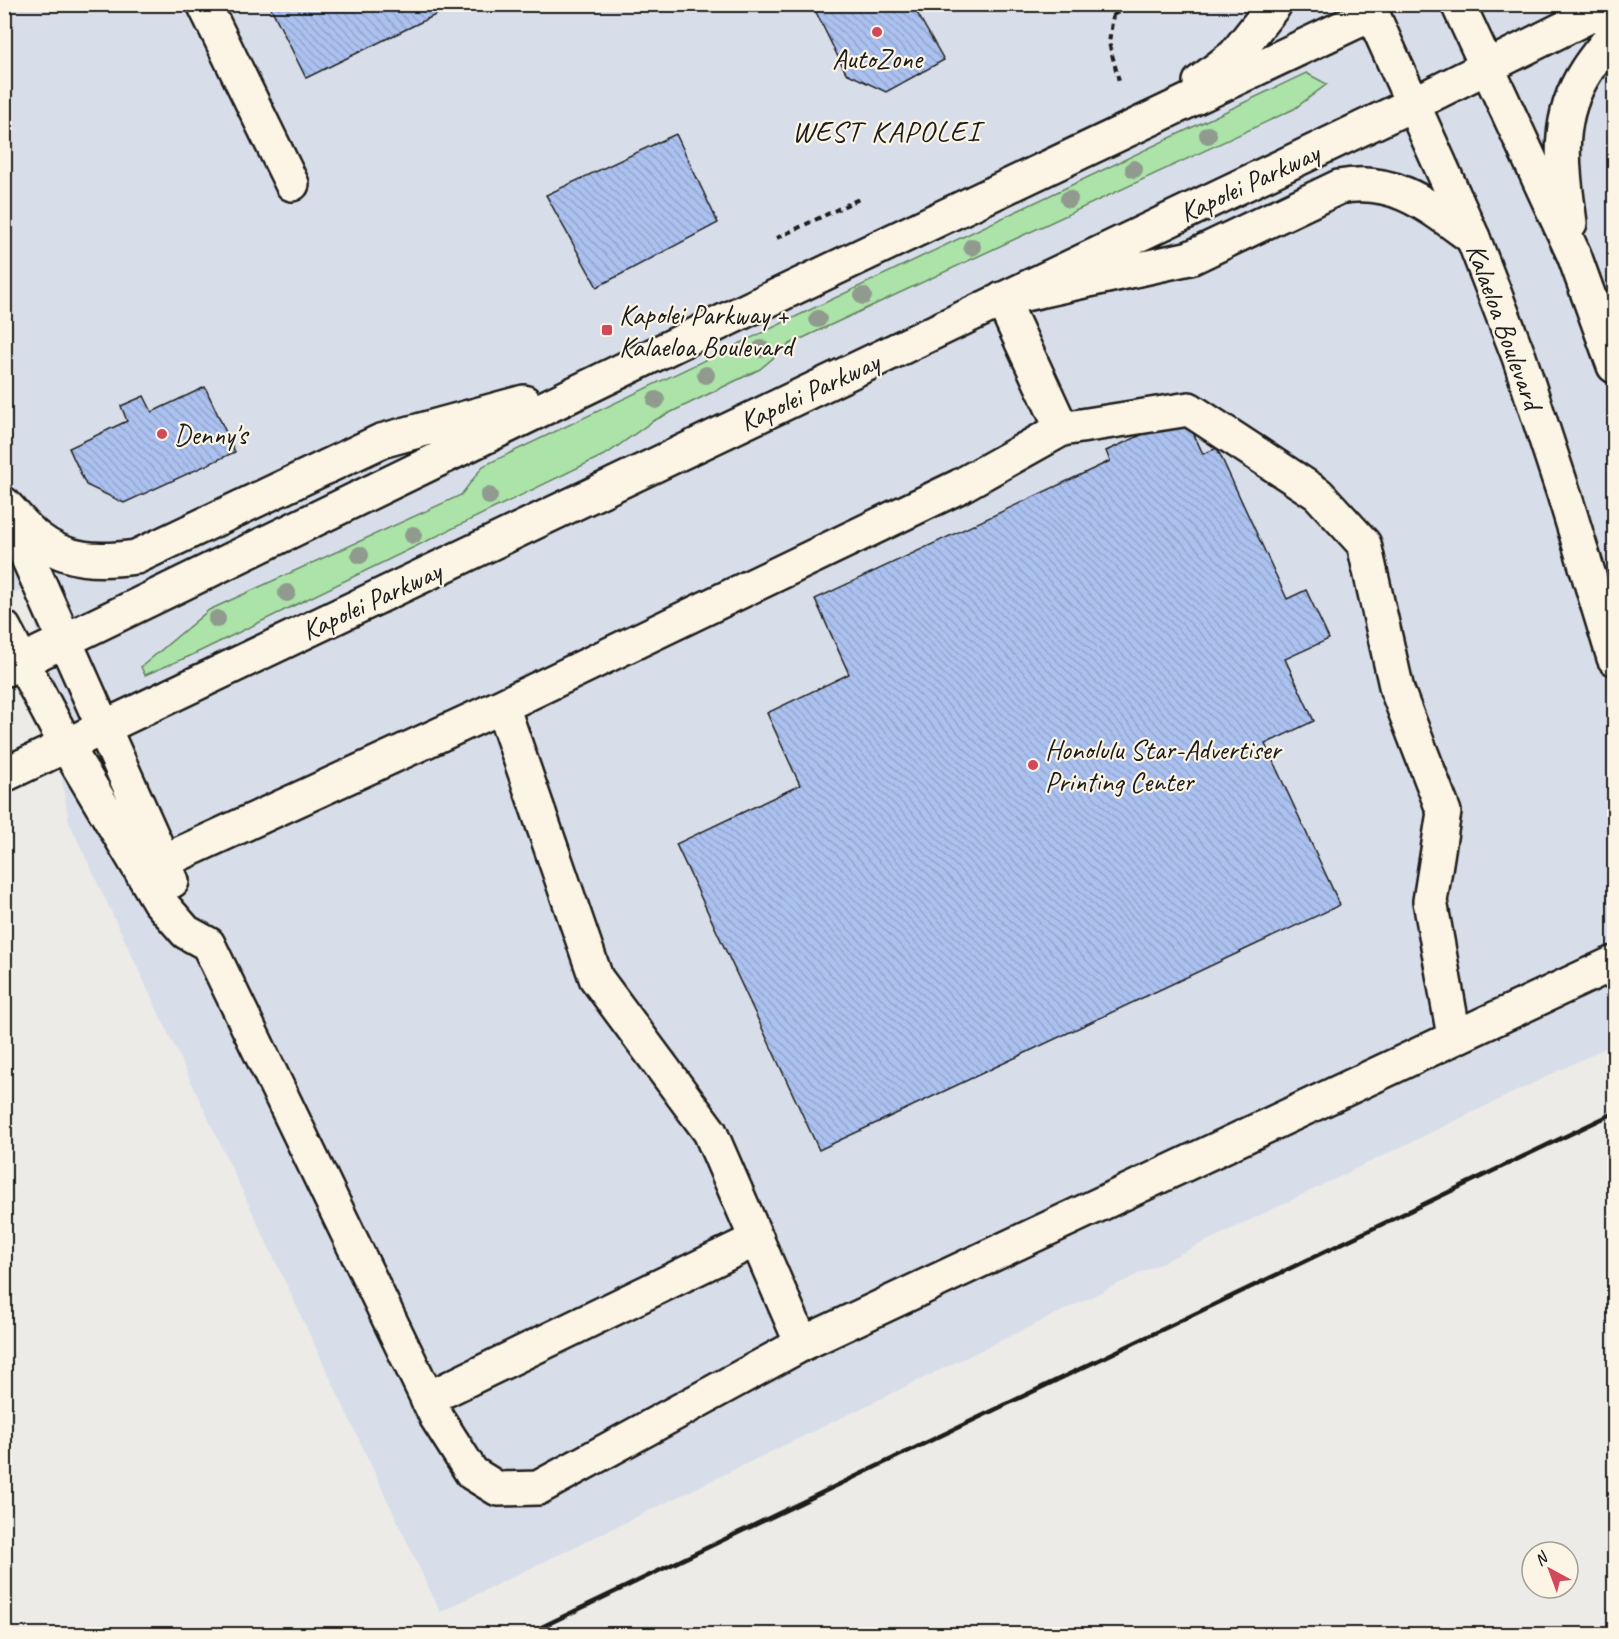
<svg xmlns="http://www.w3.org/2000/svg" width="1619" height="1639" font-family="Caveat,sans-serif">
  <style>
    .built { fill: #d8dee9 }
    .grass { fill: #abe3a8; stroke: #648062; stroke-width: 1.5 }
    .building { fill: url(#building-back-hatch); stroke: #1c1c1c; stroke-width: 1.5 }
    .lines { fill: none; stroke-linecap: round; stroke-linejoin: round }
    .minor-casing { stroke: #1c1c1c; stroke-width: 38 }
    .major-casing { stroke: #1c1c1c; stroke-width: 38 }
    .path { stroke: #1c1c1c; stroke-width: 4; stroke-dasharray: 6 4.5; stroke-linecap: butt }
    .minor { stroke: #fcf5e5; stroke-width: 33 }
    .major { stroke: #fcf5e5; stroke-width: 33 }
    .rail { stroke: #1c1c1c; stroke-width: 4.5 }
    .tree { fill: #919a8e }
    .poi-dot { fill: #d1495b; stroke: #fcf5e5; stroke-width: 2 }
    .labels { text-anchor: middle; stroke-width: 4.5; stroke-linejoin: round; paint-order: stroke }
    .poi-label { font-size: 28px; fill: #1c1c1c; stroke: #fcf5e5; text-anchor: start }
    .street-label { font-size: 28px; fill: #1c1c1c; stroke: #fcf5e5 }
    .neighbourhood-label { font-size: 30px; letter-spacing: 1.5px; fill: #1c1c1c; stroke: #fcf5e5 }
  </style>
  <defs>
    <pattern id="building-back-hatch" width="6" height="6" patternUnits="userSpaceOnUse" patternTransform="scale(1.5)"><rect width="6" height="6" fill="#abc1ef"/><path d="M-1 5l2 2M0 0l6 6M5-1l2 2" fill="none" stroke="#93a5cc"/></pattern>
  </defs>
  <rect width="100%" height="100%" fill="#ecebe7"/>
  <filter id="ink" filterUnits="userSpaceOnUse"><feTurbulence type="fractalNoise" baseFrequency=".0167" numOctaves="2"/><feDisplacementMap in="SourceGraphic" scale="12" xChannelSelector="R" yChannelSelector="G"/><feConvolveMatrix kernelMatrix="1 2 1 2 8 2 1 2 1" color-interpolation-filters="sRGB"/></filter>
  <g filter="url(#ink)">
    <path class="built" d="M1253,4l361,1v1039l-1174,568 -371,-790 -40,-236 -24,11v-592h1236l-6,9z"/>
    <path class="grass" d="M1306,73l21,11 -33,25 -504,235 -30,25 -107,52 -45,32 -418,203 -45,19 -4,-8 68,-57 252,-115 22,-29z"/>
    <path class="building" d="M269,4h189l-152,74z
      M812,4h100l32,56 -58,32 -40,-19z
      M676,134l42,89 -121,64 -51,-92z
      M205,387l30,65 -111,51 -38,-18 -17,-37 58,-27 -6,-15 23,-10 8,16z
      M1185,415l18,39 14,-6 70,151 19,-9 23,49 -44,20 29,62 -49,23 75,161 -521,245 -143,-306 124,-59 -33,-72 82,-39 -34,-75 295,-138 -4,-10z"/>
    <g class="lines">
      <defs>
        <path id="minor" d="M204,4l88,180
          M1200,82l35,-27 40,-51
          M1062,429l-60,-130 188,-41 149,-71c56,-11 91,20 134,51
          M4,504c11,11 21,25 33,34 30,24 62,24 99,19l245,-116 143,-39
          M11,520l161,361
          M4,628l62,117 93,156 27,31 22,12 229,474 35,55 26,16 40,-1 264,-144 812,-381
          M4,670l726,-352 642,-304
          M502,706l94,272 114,154 92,212
          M4,775l1409,-671
          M164,861l338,-155 458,-220 102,-57 127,-20 129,85 46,50 33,146 47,122 -14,89 24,135
          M427,1399l330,-160"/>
        <path id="major" d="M1368,4l105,234 46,119 45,137 50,164
          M1458,4l116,251 40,111
          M1413,104l200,-100
          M1570,223c-7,-54 -16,-103 16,-152 8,-13 19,-25 28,-37"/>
      </defs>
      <use href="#minor" class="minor-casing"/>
      <use href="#major" class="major-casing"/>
      <path class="path" d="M1108,4l5,11 -4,28 10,38
        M1113,15l22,-11
        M777,238l82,-39"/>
      <use href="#minor" class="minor"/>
      <use href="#major" class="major"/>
      <path class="rail" d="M527,1634l1087,-521"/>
    </g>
    <g class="tree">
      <circle cx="1208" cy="135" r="9"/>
      <circle cx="1134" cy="169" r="9"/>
      <circle cx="1069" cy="199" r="9"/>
      <circle cx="972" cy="247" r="9"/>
      <circle cx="863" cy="296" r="9"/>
      <circle cx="818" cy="319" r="9"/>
      <circle cx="761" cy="349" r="9"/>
      <circle cx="706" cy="375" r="9"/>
      <circle cx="656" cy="400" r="9"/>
      <circle cx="489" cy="496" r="9"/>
      <circle cx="413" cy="535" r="9"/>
      <circle cx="360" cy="555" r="9"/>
      <circle cx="287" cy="593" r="9"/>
      <circle cx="217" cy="619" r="9"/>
    </g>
  </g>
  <g class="poi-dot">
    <circle cx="877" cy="32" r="6"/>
    <rect x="601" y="324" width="12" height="12" rx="3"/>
    <circle cx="162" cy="434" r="6"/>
    <circle cx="1033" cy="765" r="6"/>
  </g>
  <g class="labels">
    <g class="poi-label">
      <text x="877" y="68" text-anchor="middle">AutoZone</text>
      <text x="619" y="324">Kapolei Parkway +<tspan x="619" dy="32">Kalaeloa Boulevard</tspan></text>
      <text x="174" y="444">Denny's</text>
      <text x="1045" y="759">Honolulu Star-Advertiser<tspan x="1045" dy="32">Printing Center</tspan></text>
    </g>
    <g class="street-label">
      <text transform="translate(1249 182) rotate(-25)" y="10">Kapolei Parkway</text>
      <text transform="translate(1505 326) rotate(70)" y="10">Kalaeloa Boulevard</text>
      <text transform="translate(809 391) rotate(-25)" y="10">Kapolei Parkway</text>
      <text transform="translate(371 600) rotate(-25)" y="10">Kapolei Parkway</text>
    </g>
    <g class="neighbourhood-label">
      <text x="886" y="141">WEST KAPOLEI</text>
    </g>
  </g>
  <rect width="1619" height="1639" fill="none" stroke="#fcf5e5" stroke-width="24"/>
  <rect x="12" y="12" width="1595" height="1615" fill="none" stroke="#1c1c1c" stroke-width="2" filter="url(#ink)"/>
  <g transform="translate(1550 1570) rotate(319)"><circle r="28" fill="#fcf5e5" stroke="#a29e95" stroke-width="1.5"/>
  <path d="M0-4.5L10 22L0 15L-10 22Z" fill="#d1495b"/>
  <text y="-9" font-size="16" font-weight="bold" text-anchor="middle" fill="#1c1c1c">N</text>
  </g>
</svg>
